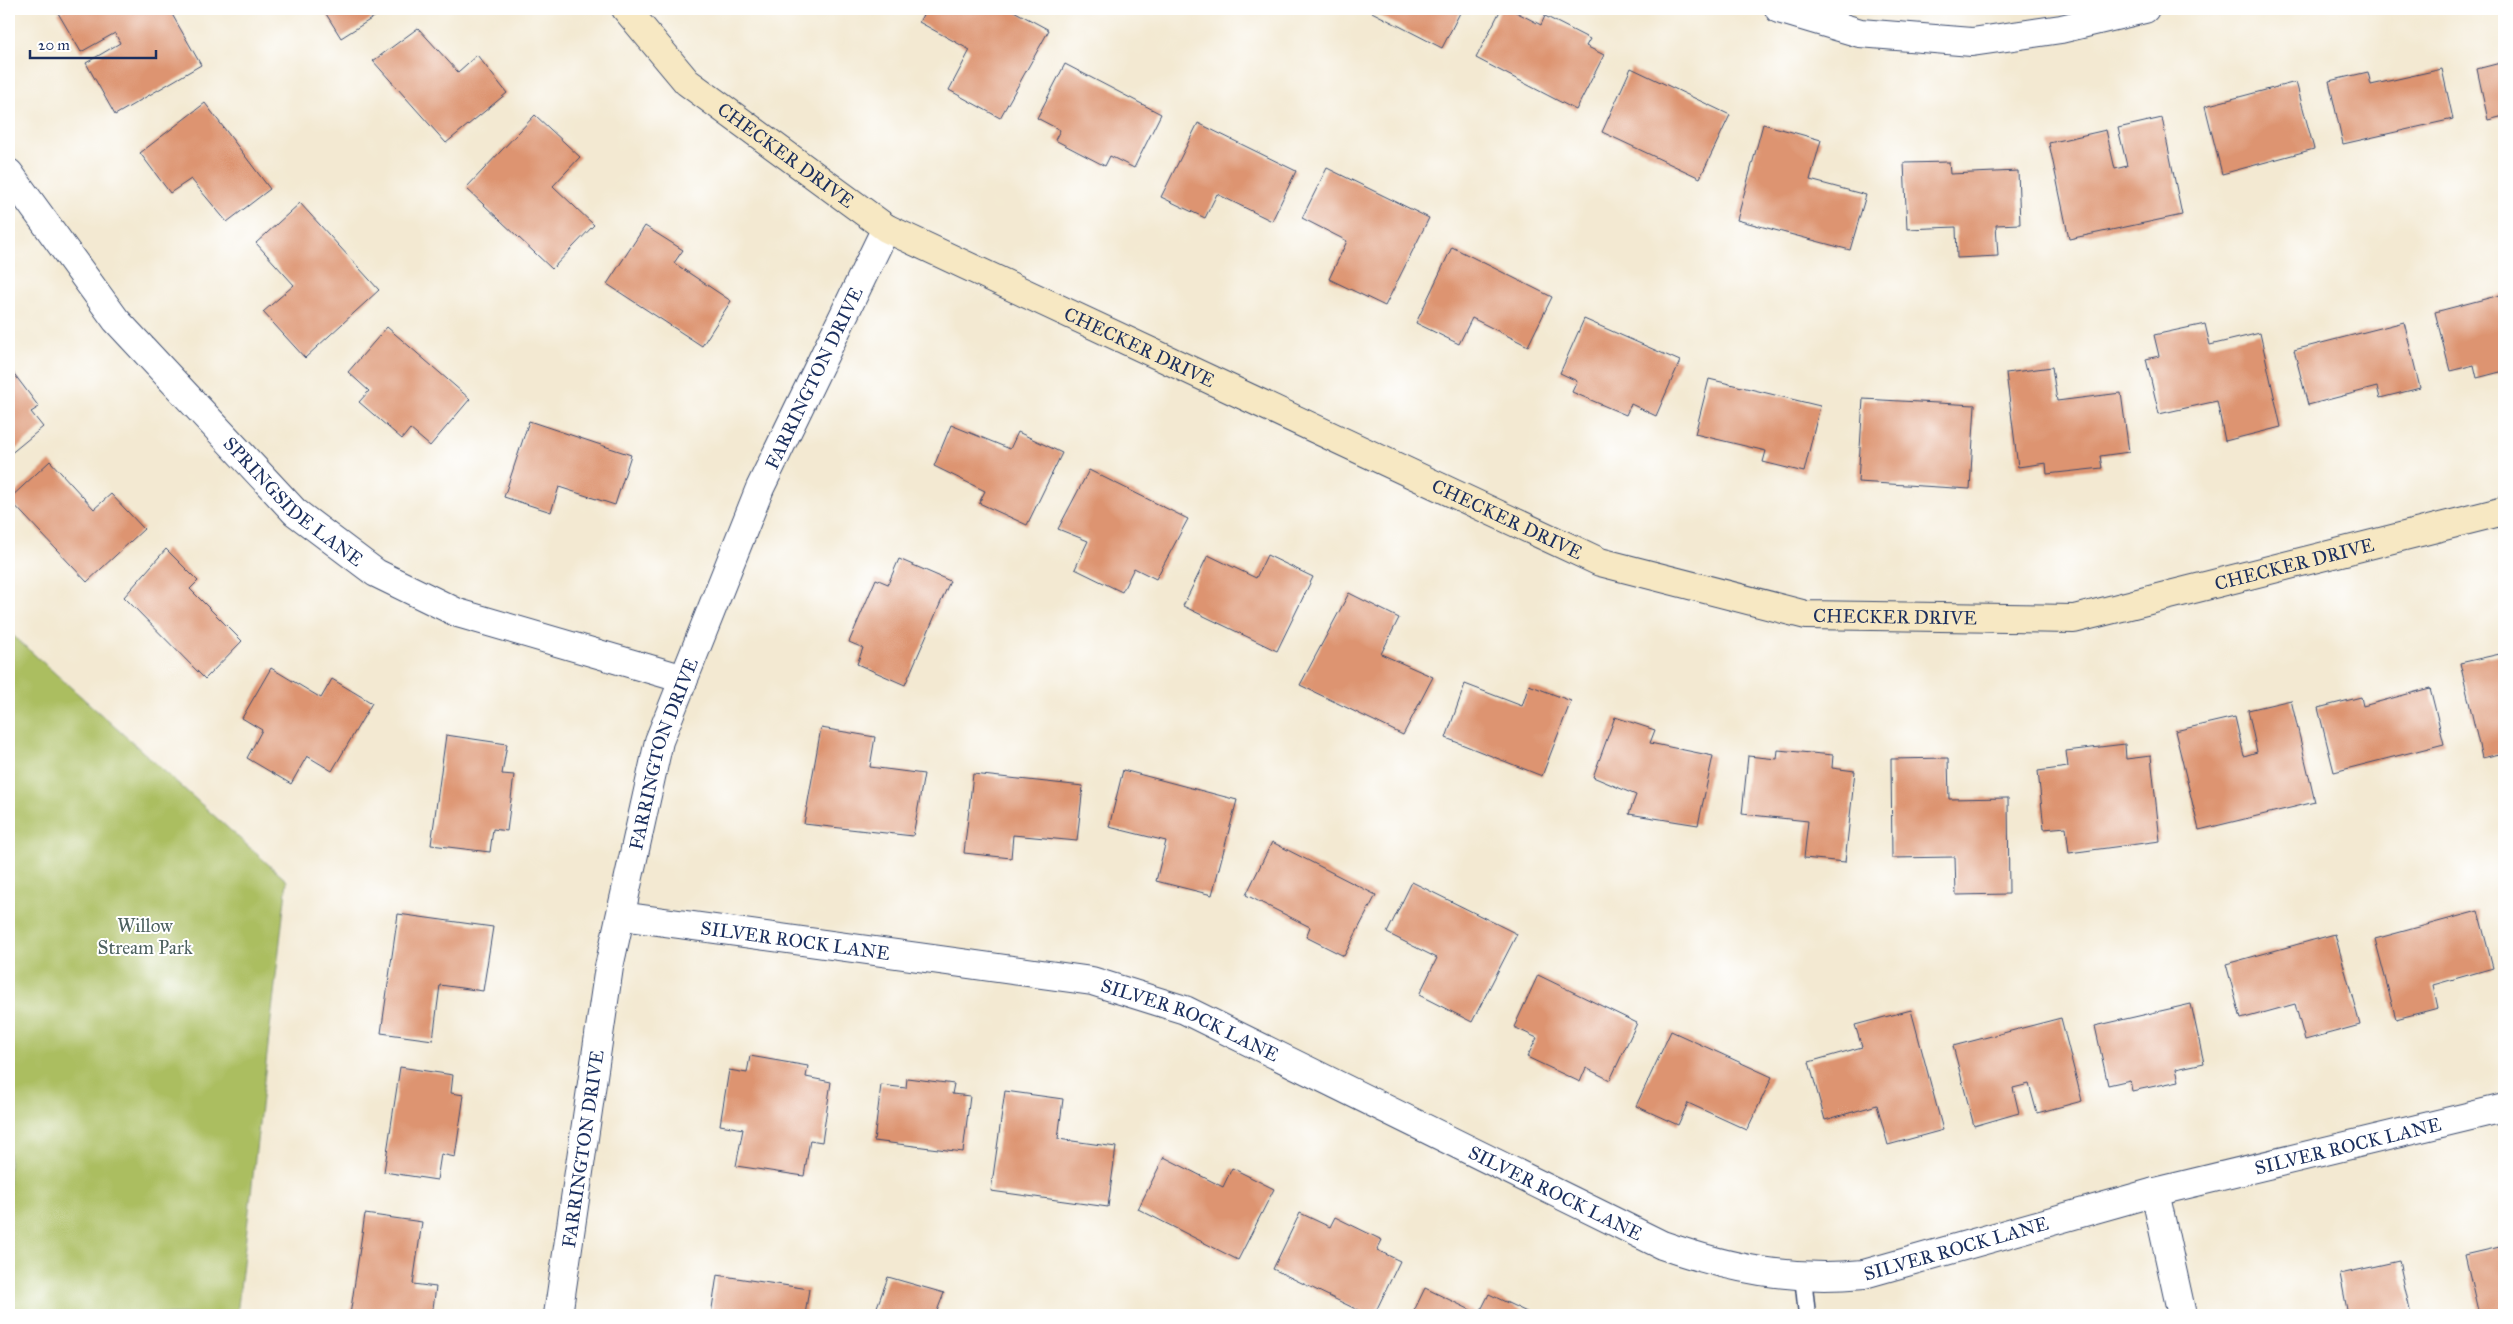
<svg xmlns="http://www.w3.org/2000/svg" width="2513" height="1324" font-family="'IM FELL Great Primer',serif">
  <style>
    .green { fill: #abbe61; stroke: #637660 }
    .building { fill: #dd9471 }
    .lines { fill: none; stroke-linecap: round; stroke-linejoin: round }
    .lane-casing { stroke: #3b4b6f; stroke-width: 19 }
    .street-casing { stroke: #3b4b6f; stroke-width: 30 }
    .secondary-casing { stroke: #3b4b6f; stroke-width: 30 }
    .lane { stroke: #fff; stroke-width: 16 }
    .street { stroke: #fff; stroke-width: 28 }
    .secondary { stroke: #f7e8c3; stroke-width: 28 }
    .labels { text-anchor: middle; stroke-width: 4; stroke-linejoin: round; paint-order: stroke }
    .street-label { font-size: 19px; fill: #1b2f5e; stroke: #fff }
    .park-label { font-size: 19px; fill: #4d615f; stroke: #fff }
  </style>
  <rect width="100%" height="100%" fill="#fff"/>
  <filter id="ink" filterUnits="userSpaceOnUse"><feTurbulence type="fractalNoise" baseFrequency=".02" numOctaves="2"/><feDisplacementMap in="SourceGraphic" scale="10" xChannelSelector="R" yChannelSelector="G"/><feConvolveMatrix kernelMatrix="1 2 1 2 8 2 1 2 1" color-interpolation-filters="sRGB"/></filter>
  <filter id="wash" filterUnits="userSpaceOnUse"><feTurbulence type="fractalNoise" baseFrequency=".0096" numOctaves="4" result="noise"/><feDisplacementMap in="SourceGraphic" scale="20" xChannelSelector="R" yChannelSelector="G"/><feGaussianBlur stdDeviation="1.12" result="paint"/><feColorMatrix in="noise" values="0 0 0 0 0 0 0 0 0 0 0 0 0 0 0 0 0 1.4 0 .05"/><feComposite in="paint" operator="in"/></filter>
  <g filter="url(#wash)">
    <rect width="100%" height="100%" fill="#f3e9d2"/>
    <path class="green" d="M9,632l278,249 -50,434h-228z"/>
    <g id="blocks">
      <path class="building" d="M65,9h104l32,56 -86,50 -29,-52 34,-20 -5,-10 -34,19 -23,-39z
        M323,9h64l-46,29z
        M926,9h84l39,21 -49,88 -51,-28 21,-40 -51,-28z
        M1366,9h96l-20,39z
        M1501,9h9l31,16 4,-9 45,23 -4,7 18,9 -28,55 -100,-52z
        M418,28l40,44 19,-17 30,38 -61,50 -73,-82z
        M2504,62v54l-16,4 -11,-51z
        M1065,64l96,50 -27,54 -24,-12 -5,10 -50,-26 5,-10 -23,-12z
        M1631,68l99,47 -30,63 -98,-46z
        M2442,69l11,50 -110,25 -14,-63 39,-9 3,13z
        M2296,82l18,67 -92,25 -17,-68z
        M205,103l65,86 -43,33 -36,-43 -21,14 -30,-40z
        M535,115l45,42 -27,29 41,39 -42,44 -86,-81z
        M2162,118l20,97 -113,24 -20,-96 57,-13 9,39 12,-3 -9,-38z
        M1198,123l98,48 -24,50 -55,-27 -12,24 -44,-21z
        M1763,124l58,16 -11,40 56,15 -16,55 -113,-30z
        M1949,162l1,12 68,-3 2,53 -24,1 2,31 -41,2 -1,-31 -49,2 -3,-66z
        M1327,168l102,50 -44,88 -56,-27 18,-38 -45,-23z
        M300,203l79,87 -74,68 -42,-46 31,-27 -38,-42z
        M645,226l38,24 -9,13 57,38 -29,45 -95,-62z
        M1452,247l100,50 -24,49 -56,-28 -13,26 -43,-21z
        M2504,294v77l-27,7 -3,-13 -24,6 -15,-59z
        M1584,319l96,42 -24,55 -25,-12 -5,11 -54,-23 5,-11 -17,-8z
        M2404,322l16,66 -40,10 -3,-11 -69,18 -14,-55z
        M2205,324l5,21 50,-12 21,94 -56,14 -8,-40 -58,13 -13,-55 13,-3 -5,-21z
        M387,327l83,72 -40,47 -20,-17 -8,10 -43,-37 10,-11 -21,-19z
        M9,367l30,40 -8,5 12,15 -34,28z
        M2052,367l5,34 64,-8 8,59 -29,4 2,12 -55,6 -1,-11 -28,4 -12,-94z
        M1709,379l111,27 -16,66 -41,-10 3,-11 -71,-17z
        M1863,399l112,6 -5,84 -112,-7z
        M529,421l102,34 -16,50 -56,-18 -8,25 -47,-15z
        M951,425l59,24 8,-17 44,21 -35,72 -48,-22 6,-12 -51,-25z
        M50,461l44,48 17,-15 33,35 -57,53 -78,-83z
        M1089,470l99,49 -32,60 -22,-11 -12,24 -47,-23 13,-28 -30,-12z
        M166,549l32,32 -8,8 52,52 -37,38 -81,-82z
        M1208,555l48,23 11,-23 46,22 -36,74 -94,-45z
        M899,559l51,22 -45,104 -48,-21 6,-16 -14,-6 27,-63 12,5z
        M1349,593l50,25 -18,36 52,23 -30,58 -103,-50z
        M2504,653v100l-22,5 -22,-95z
        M271,668l50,30 11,-19 40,24 -40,68 -25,-15 -16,28 -44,-26 15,-28 -20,-12z
        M1465,684l57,22 7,-21 42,16 -29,75 -96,-38z
        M2430,688l14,56 -110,28 -16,-64 43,-11 2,9z
        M2291,700l24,102 -116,28 -24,-99 60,-14 9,39 13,-4 -9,-42z
        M1615,717l40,13 -5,13 63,13 -15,69 -69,-11 7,-19 -43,-18z
        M821,728l54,9 -5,30 54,7 -11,62 -109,-12z
        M446,735l61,9 -5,30 12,1 -7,56 -14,-2 -3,23 -59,-7z
        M2125,744l1,15 25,-3 9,85 -91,12 -3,-26 -22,2 -6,-58 30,-4 -2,-16z
        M1778,750l55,5 -1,13 23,3 -10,91 -41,-4 4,-37 -66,-7 6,-58 29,3z
        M1948,758l1,41 59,-1 1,96 -53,1 -1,-38 -63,1 -1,-99z
        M1123,770l114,30 -25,95 -56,-14 10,-40 -57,-14z
        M973,774l110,12 -6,55 -64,-6 -2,23 -47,-5z
        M1272,842l104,53 -32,61 -38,-19 4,-10 -64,-32z
        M1412,882l105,52 -45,88 -53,-27 18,-37 -50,-25z
        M2478,911l15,57 -60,17 5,23 -42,11 -21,-80z
        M398,914l95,13 -10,64 -43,-6 -7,55 -52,-7z
        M2335,934l25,91 -55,15 -10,-36 -54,15 -15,-55z
        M1538,975l99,48 -27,57 -24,-12 -6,14 -53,-25 10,-19 -23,-11z
        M2191,1004l13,59 -28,6 3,12 -47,10 -2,-11 -22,5 -13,-59z
        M1911,1010l32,120 -55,15 -11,-40 -52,15 -16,-58 53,-15 -7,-22z
        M2061,1018l21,83 -45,12 -8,-29 -16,4 6,25 -45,13 -21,-80z
        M1671,1031l101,46 -25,53 -59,-27 -10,22 -42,-19z
        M750,1056l58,10 -2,11 25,5 -9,60 -12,-2 -6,36 -68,-10 7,-37 -23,-4 9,-55 18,3z
        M400,1067l53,8 -2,18 13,2 -9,62 -14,-3 -4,26 -53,-8z
        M907,1078l47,6 -2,10 18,2 -7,56 -89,-11 7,-56 25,3z
        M1005,1091l58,8 -5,40 58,8 -8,60 -117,-16z
        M1164,1157l59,30 9,-19 42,21 -36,71 -100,-51z
        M1300,1213l30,14 5,-10 47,23 -5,10 23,11 -26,54h-6l-95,-46z
        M365,1214l57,8 -9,62 23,3 -4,28h-82z
        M2504,1246v65l-25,4 -14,-60z
        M2399,1261l12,54h-63l-8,-41z
        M717,1275l92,14 -4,26h-94z
        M888,1277l56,16 -7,18 12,4h-75z
        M1425,1288l54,26 10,-20 44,21h-121z"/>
    </g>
  </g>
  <g filter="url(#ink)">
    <use href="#blocks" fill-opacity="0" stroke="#3b4b6f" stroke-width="1"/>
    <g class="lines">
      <defs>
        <path id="lane" d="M1803,1276l4,39"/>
        <g id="street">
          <path d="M1779,9l81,24 112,9 89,-13 84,-20"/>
          <path id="s1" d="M9,173l107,147 179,192 81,61 82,40 226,66"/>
          <path id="s2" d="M621,916l471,65 93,29 477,235c69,24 129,36 202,29l291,-82 349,-84"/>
          <path d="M2155,1192l27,123"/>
          <path id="s3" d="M558,1315l51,-348 50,-226 101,-253 126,-260"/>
        </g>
        <g id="secondary">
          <path id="s4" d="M626,9l61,73 199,146 714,334 206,53 268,4 430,-108"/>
        </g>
      </defs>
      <use href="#lane" class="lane-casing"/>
      <use href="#street" class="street-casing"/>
      <use href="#secondary" class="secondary-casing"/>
      <use href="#lane" class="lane"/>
      <use href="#street" class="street"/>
      <use href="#secondary" class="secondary"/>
    </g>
  </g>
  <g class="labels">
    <g class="street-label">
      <text dy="7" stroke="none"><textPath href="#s4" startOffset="218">CHECKER DRIVE</textPath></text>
      <text dy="7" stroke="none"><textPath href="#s4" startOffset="622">CHECKER DRIVE</textPath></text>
      <text dy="7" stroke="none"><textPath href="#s3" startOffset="978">FARRINGTON DRIVE</textPath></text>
      <text dy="7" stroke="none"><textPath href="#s1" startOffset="436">SPRINGSIDE LANE</textPath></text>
      <text dy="7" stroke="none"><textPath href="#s4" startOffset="1028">CHECKER DRIVE</textPath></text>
      <text dy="7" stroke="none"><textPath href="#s4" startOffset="1838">CHECKER DRIVE</textPath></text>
      <text dy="7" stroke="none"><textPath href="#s4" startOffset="1432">CHECKER DRIVE</textPath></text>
      <text dy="7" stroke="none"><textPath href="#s3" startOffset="572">FARRINGTON DRIVE</textPath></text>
      <text dy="7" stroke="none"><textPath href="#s2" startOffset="176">SILVER ROCK LANE</textPath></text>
      <text dy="7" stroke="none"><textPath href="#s2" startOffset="581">SILVER ROCK LANE</textPath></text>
      <text dy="7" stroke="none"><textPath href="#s2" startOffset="1811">SILVER ROCK LANE</textPath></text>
      <text dy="7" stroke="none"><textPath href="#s3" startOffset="168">FARRINGTON DRIVE</textPath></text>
      <text dy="7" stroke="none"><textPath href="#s2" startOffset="986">SILVER ROCK LANE</textPath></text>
      <text dy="7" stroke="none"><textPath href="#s2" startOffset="1406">SILVER ROCK LANE</textPath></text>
    </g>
    <g class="park-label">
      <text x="145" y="932">Willow<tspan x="145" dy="22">Stream Park</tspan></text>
    </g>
  </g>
  <rect width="2513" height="1324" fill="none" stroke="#fff" stroke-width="30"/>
  <path d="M30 50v8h126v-8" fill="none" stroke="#1b2f5e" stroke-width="2.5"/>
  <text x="38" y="50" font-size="15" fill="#1b2f5e" stroke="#ffffff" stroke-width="4" paint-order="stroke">20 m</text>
</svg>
